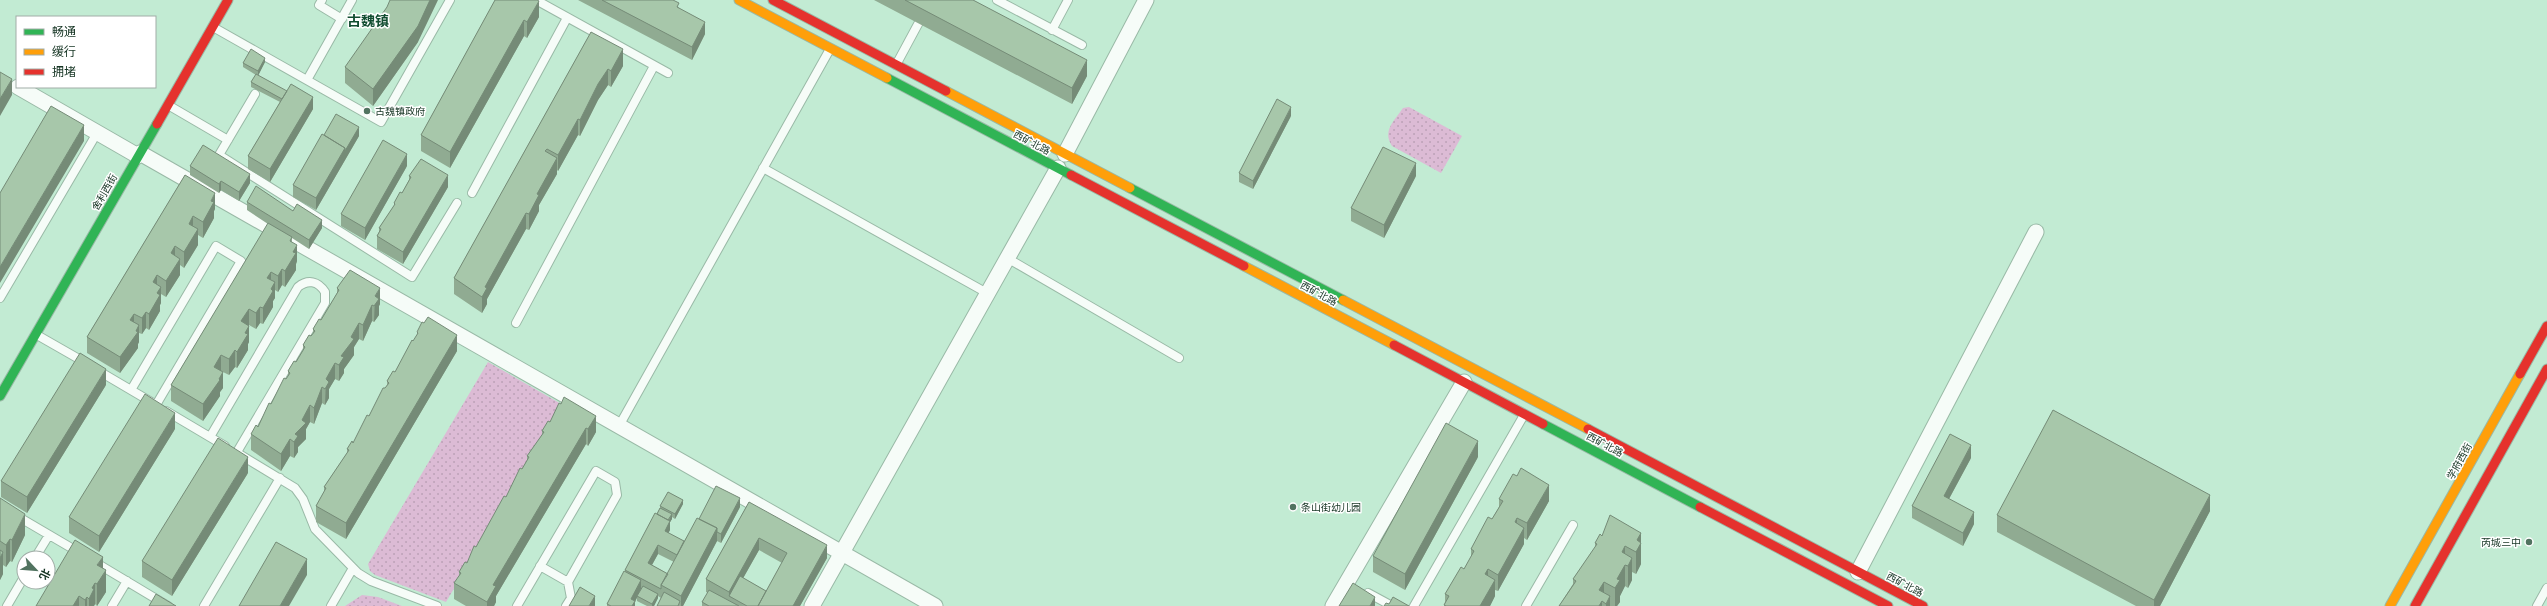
<svg xmlns="http://www.w3.org/2000/svg" width="2547" height="606" font-family="'Golos Text','Noto Sans SC',sans-serif">
  <defs>
    <pattern id="grass-dots" width="8" height="8" patternUnits="userSpaceOnUse"><rect width="8" height="8" fill="#dcbbd5"/><path d="M2 2h.1M6 6h.1" fill="none" stroke="#bca1b7" stroke-width="1.8" stroke-linecap="round"/></pattern>
  </defs>
  <rect width="100%" height="100%" fill="#c2ebd3"/>
  <!-- grass -->
  <path fill="url(#grass-dots)" d="M1409,107L1462,136L1441,173L1392,146C1382,131 1394,121 1403,108Z
    M488,362L563,405L446,602L375,575L370,571L368,564Z
    M362,595L378,597L402,606H345Z"/>
  <g fill="none" stroke-linecap="round" stroke-linejoin="round">
    <!-- lane casing -->
    <g stroke="#99b9a6" stroke-width="10">
      <path id="lane" d="M322,0L319,5L342,19
        M536,0L668,73
        M997,0L1082,45
        M213,27L381,122L450,0
        M1052,30L1068,0
        M896,65L931,0
        M307,80L352,0
        M255,94L219,155L412,277L457,203
        M168,105L228,140
        M763,168L987,293
        M472,193L567,18
        M1007,258L1179,358
        M0,298L97,133
        M516,323L654,66
        M37,335L86,363
        M97,370L153,403
        M131,390L216,246L241,261L156,405
        M166,411L225,446
        M619,426L830,49
        M210,437L298,287C308,279 318,281 325,292V303L237,452
        M239,454L295,488L303,499L315,529L358,573L371,581L437,606
        M0,506L80,553
        M35,558L49,535
        M93,561L168,606
        M540,566L568,582
        M1368,593L1392,606
        M7,606L24,577
        M112,606L127,581
        M204,606L280,478
        M331,606L353,568
        M517,606L596,471L615,482L617,495L568,582L571,598L566,606
        M1414,606L1524,415
        M1526,606L1573,525
        M2537,606L2547,588"/>
    </g>
    <!-- street casing -->
    <g stroke="#99b9a6" stroke-width="17">
      <path id="street" d="M18,87L138,156
        M140,153L935,606
        M1065,154L1146,0
        M1858,572L2036,232
        M812,606L1058,168
        M1333,606L1464,382"/>
    </g>
    <!-- fast casing -->
    <g stroke="#99b9a6" stroke-width="11">
      <path id="fast" d="M887,78L1071,175
        M1130,188L1343,300
        M0,396L157,124
        M1543,424L1700,507"/>
    </g>
    <!-- slow casing -->
    <g stroke="#99b9a6" stroke-width="11">
      <path id="slow" d="M739,0L887,78
        M946,91L1130,188
        M1244,266L1394,345
        M1343,300L1588,429
        M2390,606L2520,374"/>
    </g>
    <!-- jam casing -->
    <g stroke="#99b9a6" stroke-width="11">
      <path id="jam" d="M773,0L946,91
        M157,124L228,0
        M1071,175L1244,266
        M1394,345L1543,424
        M2520,374L2547,326
        M1588,429L1923,606
        M1700,507L1888,606
        M2415,606L2547,369"/>
    </g>
    <!-- lane -->
    <use href="#lane" stroke="#f6fcf8" stroke-width="8"/>
    <!-- street -->
    <use href="#street" stroke="#f6fcf8" stroke-width="15"/>
    <!-- fast -->
    <use href="#fast" stroke="#30b455" stroke-width="9"/>
    <!-- slow -->
    <use href="#slow" stroke="#ff9f0a" stroke-width="9"/>
    <!-- jam -->
    <use href="#jam" stroke="#e5322d" stroke-width="9"/>
  </g>
  <!-- wall -->
  <path fill="#90ab92" fill-rule="evenodd" d="M495,0L539,17L527,38L524,36L450,168L421,151V135Z
    M578,0H673L679,8L705,34L692,60Z
    M874,0H973L1087,76L1072,104Z
    M591,32L623,66L611,87L608,85L598,100L580,136L578,135L558,171L557,170V174L539,205V211L529,230L526,229L487,299V304L482,313L454,294V278Z
    M418,42L373,106L345,83V67Z
    M265,62L258,75L313,109L270,182L248,169V156L280,102L251,87V82L256,75L243,67V63Z
    M1291,116L1253,189L1239,182V173Z
    M324,135L359,136L316,210L293,197V185Z
    M190,166L250,183L239,201L221,190L219,193L190,175Z
    M407,166L365,240L341,226V214Z
    M185,175L215,209L214,211V218L203,238L198,235V245L184,268L180,265V275L166,297L161,294V303L160,305V311L149,330L146,328L142,334L139,333V342L138,344V348L120,373L87,353V337Z
    M409,176L448,187L403,264L377,249V236L379,232V228L394,206V203L402,193L409,180Z
    M1416,176L1384,238L1351,221V208Z
    M247,202L293,211L322,228L309,249L292,238V242L297,261L296,264V270L285,287L282,285L278,292L275,290V298L273,301V307L263,324L260,323L256,329L249,325V342L248,344V350L237,368L235,367L229,375L221,371L223,388L220,392V396L203,421L171,401V385L268,224L247,210Z
    M337,288L380,304L379,306V315L374,322L372,321L363,341L359,339L354,347V355L344,369V373L339,381L335,379L329,389V398L325,405L322,403L314,424L310,422L306,429V439L298,447V452L294,458L290,456L281,471L251,450V434L258,427L288,376V371L296,362L303,350V345L313,334V329L321,320L337,293Z
    M417,332L457,351L346,539L316,522V506L324,492V487L347,453V449L353,443L387,385V381L395,372L417,336Z
    M106,385L27,513L1,497V481Z
    M559,403L596,432L588,446L586,444L496,596V602L494,606H466L454,599V583L459,576V572L467,563L506,497L527,460V456L542,435V431L550,422Z
    M175,429L99,552L69,533V517Z
    M1478,457L1405,590L1373,572V556Z
    M1971,458L1949,499L1974,524L1963,546L1912,518V506Z
    M248,473L172,596L142,577V561Z
    M0,498L25,535L12,562L10,561L6,567L3,565V574L0,580Z
    M1499,499L1549,501L1527,540L1524,538V544L1498,591L1495,590V596L1490,606H1444L1445,602V594L1464,569L1471,558V549L1492,519L1499,507Z
    M749,502L827,558L800,606H702V602L708,593L706,592V579ZM759,550L782,563L766,591L743,578Z
    M683,504L675,519L672,517V519L670,522V530L668,533L684,541L699,519L740,507L721,543L717,541L683,606H657L661,598L658,596V598L654,606H647L637,601V597L635,602V606H607V604L625,571V570L660,508V506ZM658,554L674,562L668,574L652,565Z
    M2210,511L2160,606H2136L1997,532V515Z
    M1641,533V564L1636,574L1632,572V580L1628,588L1625,586L1620,596V602L1617,606H1559L1573,584V579L1595,548V543L1602,536Z
    M103,568L106,592L97,606L95,604L94,606H36Z"/>
  <!-- shaded-wall -->
  <path fill="#758b77" d="M430,0H438L418,42L373,106V89Z
    M539,1V17L527,38V22Z
    M524,20V36L450,168V152Z
    M705,22V34L692,60V47Z
    M623,49V66L611,87V71Z
    M265,58V62L258,76V71Z
    M1087,60V76L1072,104V88Z
    M608,69V85L598,100L580,136V120L598,84Z
    M12,79V95L0,116V99Z
    M313,97V109L270,182V169Z
    M1291,107V116L1253,189V181Z
    M578,119V135L558,171V155Z
    M84,125V141L0,283V267Z
    M359,127V136L316,210V198L345,148Z
    M407,154V166L365,240V228Z
    M557,158V174L539,205V211L529,230V214L537,194Z
    M1416,163V176L1384,238V225Z
    M250,174V183L239,201V192Z
    M448,175V187L403,264V252Z
    M221,181V190L219,193V184Z
    M215,193V209L214,211V218L203,238V222L211,201Z
    M526,213V229L487,299V304L482,313V297L485,287Z
    M193,216V232L189,224Z
    M322,220V228L309,249V240Z
    M198,229V245L184,268V252Z
    M297,245V261L296,264V270L285,287V271L293,252Z
    M175,246V262L171,253Z
    M180,259V275L166,297V281Z
    M282,269V285L278,292V276Z
    M271,272V288L267,278Z
    M157,275V291L153,282Z
    M275,282V298L273,301V307L263,324V308L271,289Z
    M161,287V303L160,305V311L149,330V314L157,293Z
    M380,288V304L379,306V315L374,322L375,296Z
    M372,305V321L363,341V325Z
    M260,307V323L256,329V313Z
    M249,309V325L241,337V321Z
    M146,312V328L142,334V318Z
    M134,314V330L130,320Z
    M359,323V339L354,347V355L344,369V373L339,381V365L341,356Z
    M139,325V342L138,344V348L120,373V357Z
    M249,326V342L248,344V350L237,368V352L245,333Z
    M457,335V351L346,539V523Z
    M235,350V367L229,375V359Z
    M221,355V371L214,367Z
    M335,363V379L329,389V398L325,405L326,379Z
    M106,369V385L27,513V497Z
    M223,372V388L220,392V396L203,421V404Z
    M322,387V403L314,424V408Z
    M310,405V422L306,429V439L298,447V452L294,458V442L295,434L302,420Z
    M175,413V429L99,552V536Z
    M596,416V432L588,446V429Z
    M586,428V444L496,596V602L494,606H487V602L493,585Z
    M290,439V456L281,471V454Z
    M1478,441V457L1405,590V574Z
    M1971,445V458L1944,508V496Z
    M248,457V473L172,596V580Z
    M1549,485V501L1527,540V523Z
    M2210,495V511L2160,606H2154V600Z
    M740,498V507L721,543V534Z
    M683,500V504L675,519V514Z
    M1974,512V524L1963,546V533Z
    M25,514V535L12,562V540Z
    M672,514V519L670,522V530L665,540V531L667,524Z
    M1517,518V534L1515,522Z
    M717,528V541L683,606H681V596Z
    M1524,528V544L1498,591V575Z
    M1641,533V564L1636,574V552L1637,540Z
    M759,538V550L732,598L729,596V592Z
    M10,539V561L6,567V545Z
    M658,545V554L648,572V563Z
    M827,545V558L800,606H793Z
    M1625,546V586L1620,596V602L1617,606H1615V588L1622,552Z
    M3,552V574L0,580V558Z
    M103,557V575L106,570V592L97,606V565Z
    M1632,558V580L1628,588V566Z
    M307,559V575L289,606H280Z
    M1488,569V586L1485,574Z
    M641,580V589L635,602V606H631V599Z
    M1495,580V596L1490,606H1480Z
    M1604,582V603L1602,601V606H1599V590Z
    M95,583V604L94,606H89V599L92,588Z
    M658,594V598L654,606H652V604Z
    M79,596V606H73Z
    M595,596V606H589Z
    M1610,596V606H1606V604Z
    M87,597V606H85V600Z
    M1375,597V606H1370Z"/>
  <!-- building -->
  <path fill="#a7c7aa" stroke="#758b77" d="M390,0H430L418,26L373,89L345,67L387,7Z
    M495,0H537L539,1L527,22L524,20L450,152L421,135Z
    M602,0H673L679,3L677,7L705,22L692,47Z
    M905,0H973L1087,60L1072,88Z
    M591,32L623,49L611,71L608,69L598,84L580,120L578,119L558,155L547,149L545,151L557,158L537,194L539,195L529,214L526,213L485,287L487,288L482,297L454,278Z
    M251,49L265,58L258,71L243,63Z
    M0,72L12,79L0,99Z
    M256,74L287,91L282,99L251,82Z
    M291,84L313,97L270,169L248,156Z
    M1277,99L1291,107L1253,181L1239,173Z
    M51,106L84,125L0,267V193Z
    M336,114L359,127L345,151V148L324,135Z
    M322,134L345,148L316,198L293,185Z
    M383,140L407,154L365,228L341,214Z
    M203,145L250,174L239,192L221,181L219,184L190,166Z
    M1383,147L1416,163L1384,225L1351,208Z
    M421,159L448,175L403,252L377,236L381,229L379,228L395,204L394,203L400,192L402,193L411,177L409,176Z
    M185,175L215,193L211,201L214,202L203,222L193,216L189,224L198,229L184,252L175,246L171,253L180,259L166,281L157,275L153,282L161,287L157,293L160,295L149,314L146,312L142,318L134,314L130,320L139,325L136,331L138,332L120,357L87,337Z
    M256,186L293,211L297,204L322,220L309,240L247,202Z
    M268,223L292,237L290,241L297,245L293,252L296,253L285,271L282,269L278,276L271,272L267,278L275,282L271,289L273,291L263,308L260,307L256,313L249,309L241,321L249,326L245,333L248,334L237,352L235,350L229,359L221,355L214,367L223,372L219,379L220,380L203,404L171,385Z
    M350,270L380,288L375,296L379,299L374,306L372,305L363,325L359,323L351,337L354,339L341,356L344,357L339,365L335,363L326,379L329,382L325,389L322,387L314,408L310,405L302,420L306,423L295,434L298,436L294,442L290,439L281,454L251,434L256,425L258,427L269,403L271,404L284,378L286,379L290,373L288,371L294,361L296,362L305,347L303,345L309,335L311,336L315,331L313,329L319,319L321,320L339,290L337,288Z
    M428,317L457,335L346,523L316,506L326,488L324,487L349,450L347,449L352,441L353,443L367,415L369,416L383,388H385L389,383L387,381L393,371L395,372L412,340L413,341L418,333L417,332L422,322L424,323Z
    M80,353L106,369L27,497L1,481Z
    M145,394L175,413L99,536L69,517Z
    M564,397L596,416L588,429L586,428L493,585L496,586L487,602L454,583L461,573L459,572L465,562L467,563L474,546L476,547L504,496L506,497L520,468L522,469L529,457L527,456L544,432L542,431L548,421L550,422L559,403L561,404Z
    M2053,410L2210,495L2154,600L1997,515Z
    M1446,423L1478,441L1405,574L1373,556Z
    M1950,434L1971,445L1944,496L1974,512L1963,533L1912,506Z
    M218,438L248,457L172,580L142,561Z
    M1521,468L1549,485L1527,523L1517,518L1515,522L1524,528L1498,575L1488,569L1485,574L1495,580L1480,606H1446L1444,605L1449,596L1445,594L1461,567L1464,569L1474,551L1471,549L1488,517L1492,519L1503,501L1499,499L1513,474L1517,476Z
    M716,486L740,498L721,534L717,532V528L699,519Z
    M668,492L683,500L675,514L660,506Z
    M0,498L25,514L12,540L10,539L6,545L0,541Z
    M749,502L827,545L793,606H758L787,553L759,538L729,592L706,579Z
    M660,508L672,514L668,520L657,514Z
    M655,513L670,521L665,531L684,541L677,555L658,545L648,563L668,574L661,585V589L625,570Z
    M1610,515L1641,533L1637,540L1641,543L1636,552L1625,546L1622,552L1632,558L1628,566L1625,565L1617,579L1620,580L1615,588L1604,582L1599,590L1610,596L1606,604L1602,601L1599,606H1559L1576,581L1573,579L1597,544L1595,543L1600,534L1602,536Z
    M697,518L717,528L681,596L661,585Z
    M75,540L103,557L97,565L106,570L97,584L95,583L92,588L94,589L89,599L87,597L85,600L79,596L73,606H36Z
    M276,542L307,559L280,606H239Z
    M0,550L3,552L0,558Z
    M624,571L641,580L631,599L635,601L632,606H611L607,604Z
    M740,576L766,591L758,606H747L729,596Z
    M1353,583L1375,597L1370,606H1339Z
    M643,586L658,594L652,604L637,596Z
    M580,587L595,596L589,606H569Z
    M709,590L739,606H709L702,602Z
    M664,592L680,601L678,606H657Z
    M156,594L176,606H149Z
    M1393,597L1409,606H1384L1386,603L1389,604Z"/>
  <!-- markers -->
  <g fill="#517360" stroke="#fff" stroke-width="1.5">
    <circle cx="367" cy="111" r="4"/>
    <circle cx="1293" cy="507" r="4"/>
    <circle cx="2529" cy="542" r="4"/>
  </g>
  <g text-anchor="middle" stroke-width="3" stroke-linejoin="round" paint-order="stroke">
    <!-- poi labels -->
    <g font-size="10" fill="#143322" stroke="#fff" text-anchor="start">
      <text x="375" y="115">古魏镇政府</text>
      <text x="1301" y="511">条山街幼儿园</text>
      <text x="2521" y="546" text-anchor="end">芮城三中</text>
    </g>
    <!-- street labels -->
    <g font-size="10" fill="#143322" stroke="#fff">
      <text transform="translate(1032 142) rotate(28)" y="4">西矿北路</text>
      <text transform="translate(104 192) rotate(-60)" y="4">舍利西街</text>
      <text transform="translate(1319 293) rotate(28)" y="4">西矿北路</text>
      <text transform="translate(1605 444) rotate(28)" y="4">西矿北路</text>
      <text transform="translate(2459 461) rotate(-61)" y="4">学府西街</text>
      <text transform="translate(1905 584) rotate(28)" y="4">西矿北路</text>
    </g>
    <!-- district labels -->
    <g font-size="14" font-weight="bold" fill="#124d31" stroke="#fff">
      <text x="368" y="26">古魏镇</text>
    </g>
  </g>
  <!-- legend -->
  <rect x="16" y="16" width="140" height="72" fill="#ffffff" stroke="#a1ada7"/>
  <rect x="24" y="29" width="20" height="6" fill="#30b455" stroke="#a1ada7"/>
  <text x="52" y="36" font-size="12" fill="#143322">畅通</text>
  <rect x="24" y="49" width="20" height="6" fill="#ff9f0a" stroke="#a1ada7"/>
  <text x="52" y="56" font-size="12" fill="#143322">缓行</text>
  <rect x="24" y="69" width="20" height="6" fill="#e5322d" stroke="#a1ada7"/>
  <text x="52" y="76" font-size="12" fill="#143322">拥堵</text>
  <!-- north arrow -->
  <g transform="translate(36 570) rotate(116)"><circle r="19" fill="#ffffff" stroke="#a1ada7"/>
  <path d="M0-3L7 15L0 10L-7 15Z" fill="#517360"/>
  <text y="-6" font-size="11" font-weight="bold" text-anchor="middle" fill="#143322">北</text>
  </g>
</svg>
